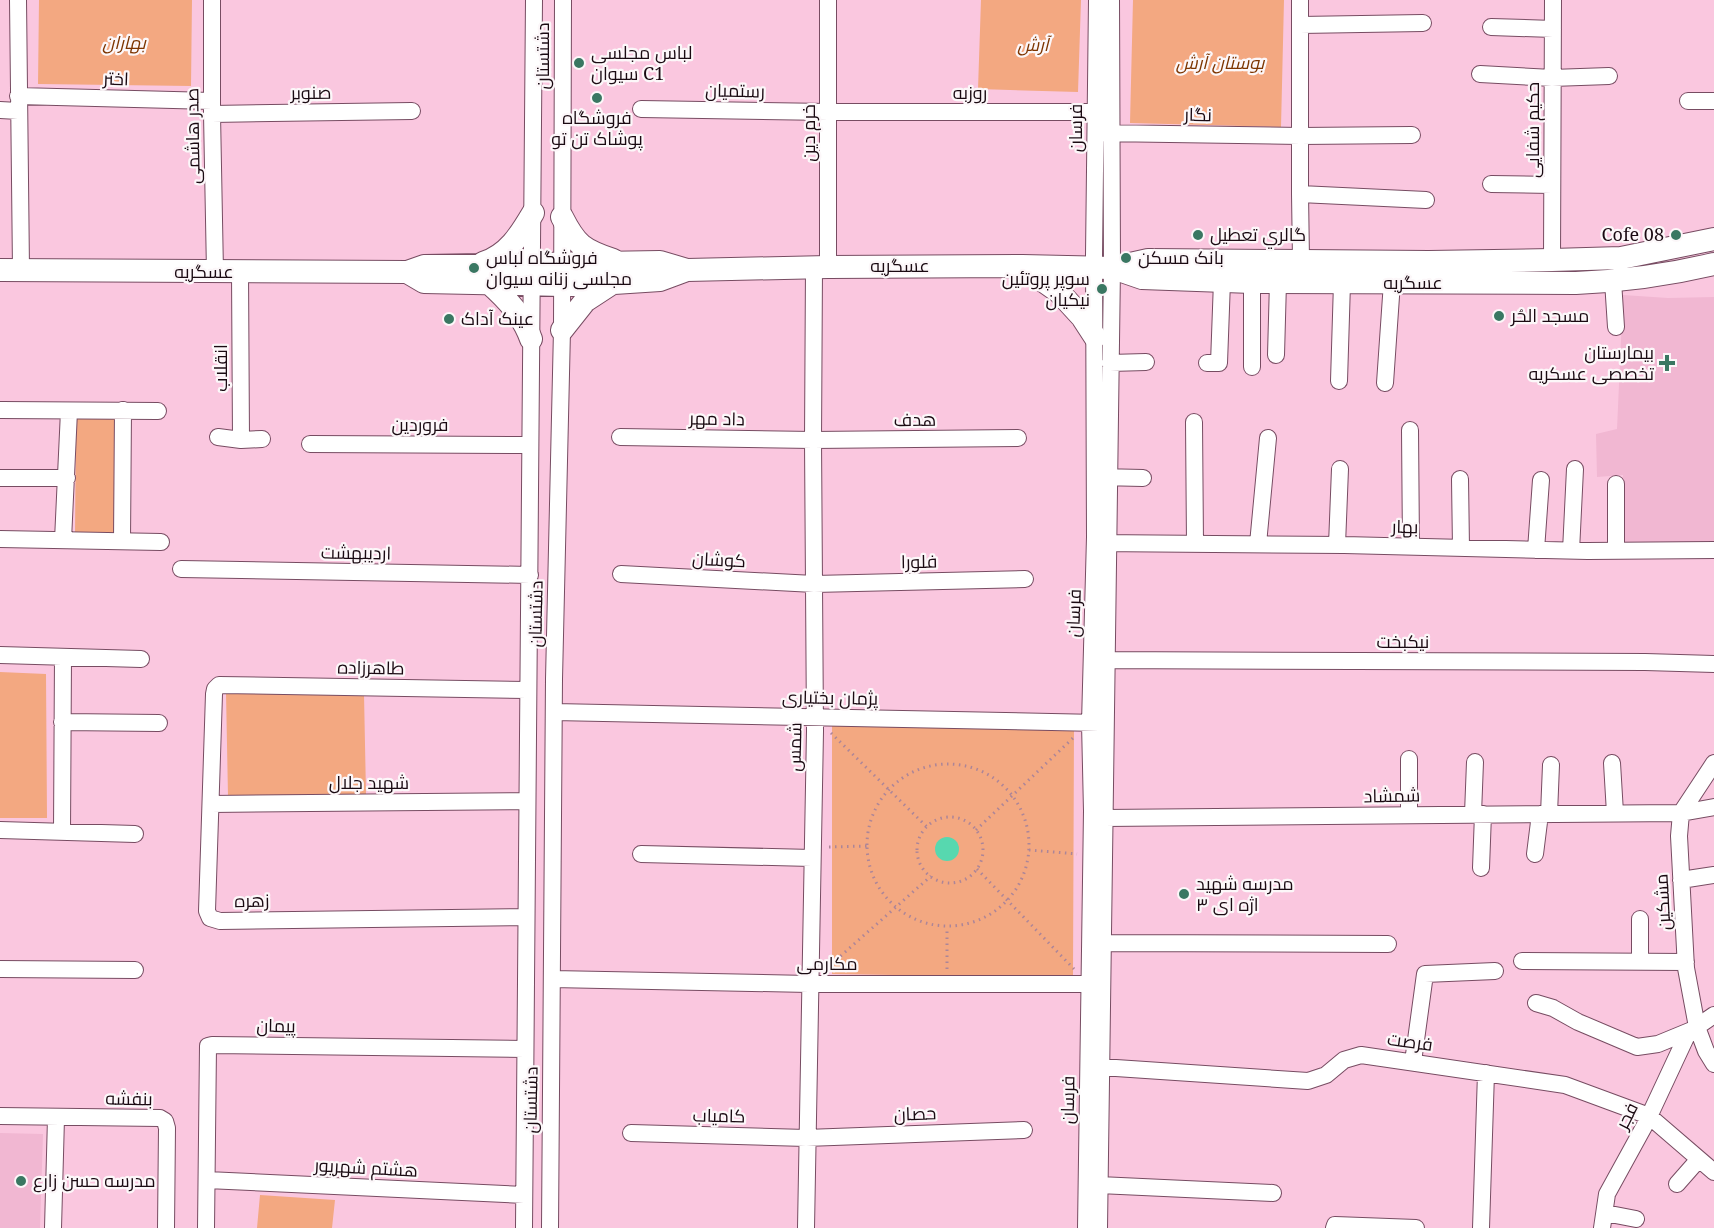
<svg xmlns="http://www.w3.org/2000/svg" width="1714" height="1228" font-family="'Noto Serif',Cairo,serif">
  <rect width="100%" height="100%" fill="#fac7df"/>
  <!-- built -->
  <path fill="#f1b7d2" d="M1623,295L1668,298L1714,297V542H1623V475L1597,477L1596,434L1617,429Z
    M0,1133L43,1134L40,1228H0Z"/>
  <!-- green -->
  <path fill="#f3a881" d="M39,0H192L191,86L38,84Z
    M981,0H1081L1078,92L978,89Z
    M1133,0H1284L1281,127L1130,123Z
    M118,418L116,538L75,535L76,419Z
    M0,672L46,674L47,818H0Z
    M226,693L364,694L366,794L228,796Z
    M832,723L1074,728L1073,978L832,974Z
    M260,1195L335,1200L332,1228H257Z"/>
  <!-- water -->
  <path fill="#57d8af" d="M935 849a12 12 0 1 1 24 0a12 12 0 1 1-24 0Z"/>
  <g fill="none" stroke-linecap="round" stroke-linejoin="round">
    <!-- minor casing -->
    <g stroke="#774c62" stroke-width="18">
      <path id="minor" d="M18,0L21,270
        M212,0V114L215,272
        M1300,0V194L1301,260
        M1300,25L1423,23
        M1491,27L1553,29
        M1480,74L1552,78L1609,76
        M18,96L212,101
        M1688,101H1714
        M641,109L828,112H1105
        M0,110L18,111
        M212,114L412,111
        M1102,133L1300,136L1412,135
        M1491,184L1552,185
        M1300,194L1426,200
        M1552,260L1553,0
        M828,267V0
        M1613,281L1616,327
        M1276,355L1278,282
        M1110,363L1146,362
        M1207,363H1219L1222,281
        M1252,367V282
        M1339,381L1342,283
        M1385,383L1392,282
        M1,410L158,411
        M1194,422L1195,544
        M1410,430L1411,547
        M218,437L241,440L240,272
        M620,437L813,440L1018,438
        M241,440L262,439
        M310,444L530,445
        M1099,477L1143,478
        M0,478H67
        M1460,479L1461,548
        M0,539L161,542
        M63,540L69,411
        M122,541L123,410
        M1097,543L1344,545L1588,551L1714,550
        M1258,544L1268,438
        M1337,545L1340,469
        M1536,550L1541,480
        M1571,551L1575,469
        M1616,551V484
        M181,569L530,575
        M621,574L814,584L1025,579
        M0,655L141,659
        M1096,660L1645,662L1714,664
        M554,712L1099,723
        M62,722L159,723
        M1612,763L1615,813
        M1714,763L1681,813L1679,836L1686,968L1697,1027L1706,1051L1714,1064
        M211,804L527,801
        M1473,814L1475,762
        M1549,814L1551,765
        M1409,815V759
        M1104,818L1681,813L1714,807
        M0,830L135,834
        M62,832L63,657
        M641,854L812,858
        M1535,854L1540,814
        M1481,868L1483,814
        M1681,880L1714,875
        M526,917L220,921L210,918L207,911L214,694L215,689L219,685L527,690
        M1640,919V962
        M1102,943L1388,944
        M1522,961L1686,962
        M0,969L135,970
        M552,979L809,984H1100
        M1536,1003L1553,1008L1578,1022L1637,1047L1658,1044L1692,1030
        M1413,1062L1425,974L1495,971
        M1101,1067L1308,1081L1326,1075L1344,1060L1361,1055L1565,1085L1649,1116L1714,1172
        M0,1116L160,1118L165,1121L167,1128L166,1228
        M631,1133L806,1138L1024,1130
        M207,1180L524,1195
        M1677,1184L1699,1159
        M1099,1185L1273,1193
        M1605,1213L1636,1219
        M53,1228L56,1118
        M206,1228L208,1046L212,1045L524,1049
        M524,1228L534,0
        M550,1228L554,679L562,330L563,0
        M806,1228L815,731L813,440L814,267
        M1086,1228L1092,811L1090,723L1095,537L1094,255L1097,0
        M1099,1228L1112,268L1111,0
        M1334,1228L1335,1225L1416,1228
        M1481,1228L1486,1073
        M1602,1228L1607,1194L1646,1123L1688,1033L1714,1015"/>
    </g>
    <!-- major casing -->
    <g stroke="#774c62" stroke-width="24">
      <path id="major" d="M562,217C576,245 583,250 613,260
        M483,263C508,255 520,235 533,213
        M1022,266L1059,292L1082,317L1095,337
        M1113,268L1142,278L1252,282L1576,283C1623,281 1668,275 1714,264
        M0,270L407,272L424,266L660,262L687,270L828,267L1022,266L1112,268L1148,260L1429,262L1552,260L1621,258L1714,239
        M407,272L424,282L562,285L614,283L660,280L687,270
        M489,283C507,299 523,316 531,339
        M562,330L585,301L611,284"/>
    </g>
    <!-- path -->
    <path stroke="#ac8598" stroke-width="3" stroke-dasharray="1.5 4.5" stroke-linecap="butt" d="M831,733L927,827
      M867 845a81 81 0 1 1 162 0a81 81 0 1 1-162 0Z
      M917 850a33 33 0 1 1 66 0a33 33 0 1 1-66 0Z
      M976,830L1073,738
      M829,847L867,846
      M1029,850L1077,854
      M977,869L1074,969
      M827,968L931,876
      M947,969V929"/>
    <!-- minor -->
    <use href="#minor" stroke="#fff" stroke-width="16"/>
    <!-- major -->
    <use href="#major" stroke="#fff" stroke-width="22"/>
  </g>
  <!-- markers -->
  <g fill="#3a7762" stroke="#fcf7f9" stroke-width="2">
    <circle cx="579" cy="63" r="6"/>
    <circle cx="597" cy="98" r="6"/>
    <circle cx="1198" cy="235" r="6"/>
    <circle cx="1676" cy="235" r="6"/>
    <circle cx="1126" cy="258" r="6"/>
    <circle cx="474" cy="268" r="6"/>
    <circle cx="1102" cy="289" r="6"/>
    <circle cx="1499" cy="316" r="6"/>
    <circle cx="449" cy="319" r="6"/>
    <path d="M1664 354h6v6h6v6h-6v6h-6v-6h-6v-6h6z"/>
    <circle cx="1184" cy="894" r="6"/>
    <circle cx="21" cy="1181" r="6"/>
  </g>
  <g text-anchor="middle" stroke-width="4.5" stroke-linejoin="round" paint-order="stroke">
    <!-- park labels -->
    <g font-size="18" font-style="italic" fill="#7d3500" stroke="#fcf7f9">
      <text x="124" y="49">بهاران</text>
      <text x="1033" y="51">آرش</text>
      <text x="1220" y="69">بوستان آرش</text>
    </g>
    <!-- poi labels -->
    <g font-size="18" fill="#1a0a12" stroke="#fcf7f9" text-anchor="start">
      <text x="591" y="59">لباس مجلسی<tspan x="591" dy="21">سیوان C1</tspan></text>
      <text x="597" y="124" text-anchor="middle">فروشگاه<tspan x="597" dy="21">پوشاک تن تو</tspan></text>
      <text x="1210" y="241">گالري تعطيل</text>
      <text x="1664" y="241" text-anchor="end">Cofe 08</text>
      <text x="486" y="264">فروشگاه لباس<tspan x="486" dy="21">مجلسی زنانه سیوان</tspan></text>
      <text x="1138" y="264">بانک مسکن</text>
      <text x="1090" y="285" text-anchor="end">سوپر پروتئین<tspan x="1090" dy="21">نیکیان</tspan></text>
      <text x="1511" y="322">مسجد الحُر</text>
      <text x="461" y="325">عینک آداک</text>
      <text x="1654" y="359" text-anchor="end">بیمارستان<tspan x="1654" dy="21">تخصصی عسکریه</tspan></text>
      <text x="1196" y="890">مدرسه شهید<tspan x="1196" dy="21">اژه ای ۳</tspan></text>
      <text x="33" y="1187">مدرسه حسن زارع</text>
    </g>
    <!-- street labels -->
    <g font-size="18" fill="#1a0a12" stroke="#fcf7f9">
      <text transform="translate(543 56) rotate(-90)" y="6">دشتستان</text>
      <text transform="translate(116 79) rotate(2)" y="6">اختر</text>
      <text transform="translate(735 91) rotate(1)" y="6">رستمیان</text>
      <text transform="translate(311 93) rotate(-1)" y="6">صنوبر</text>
      <text x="970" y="99">روزبه</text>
      <text transform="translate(1198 115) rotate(1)" y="6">نگار</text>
      <text transform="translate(1076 128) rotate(-90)" y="6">فرسان</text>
      <text transform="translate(1533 130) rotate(-90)" y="6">حکیم شفایی</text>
      <text transform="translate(809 133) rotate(-90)" y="6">خرم دین</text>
      <text transform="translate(193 136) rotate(-91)" y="6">صدر هاشمی</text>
      <text x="900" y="272">عسگریه</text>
      <text x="204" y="278">عسگریه</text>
      <text x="1413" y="289">عسگریه</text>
      <text transform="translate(221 368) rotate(-90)" y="6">انقلاب</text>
      <text transform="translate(717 419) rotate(1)" y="6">داد مهر</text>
      <text transform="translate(915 420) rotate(-1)" y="6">هدف</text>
      <text x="420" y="431">فروردین</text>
      <text transform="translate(1405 527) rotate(1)" y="6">بهار</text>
      <text transform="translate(356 553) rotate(1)" y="6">اردیبهشت</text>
      <text transform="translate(719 560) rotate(3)" y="6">کوشان</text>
      <text transform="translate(919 562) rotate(-1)" y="6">فلورا</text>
      <text transform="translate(1074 613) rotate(-88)" y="6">فرسان</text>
      <text transform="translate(536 614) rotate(-89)" y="6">دشتستان</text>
      <text x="1403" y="648">نیکبخت</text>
      <text transform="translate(371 668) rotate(1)" y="6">طاهرزاده</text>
      <text transform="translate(830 698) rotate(1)" y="6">پژمان بختیاری</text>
      <text transform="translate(795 747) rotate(-89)" y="6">شمس</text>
      <text x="369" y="789">شهید جلال</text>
      <text transform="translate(1392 796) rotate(-1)" y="6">شمشاد</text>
      <text transform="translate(252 901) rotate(-1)" y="6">زهره</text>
      <text transform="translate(1663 902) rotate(-93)" y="6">مشکین</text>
      <text x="827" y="970">مکارمی</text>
      <text transform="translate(276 1026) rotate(1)" y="6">پیمان</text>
      <text transform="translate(1410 1042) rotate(8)" y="6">فرصت</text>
      <text transform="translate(129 1099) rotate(1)" y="6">بنفشه</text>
      <text transform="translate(531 1100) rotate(-89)" y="6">دشتستان</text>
      <text transform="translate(1068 1100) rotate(-89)" y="6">فرسان</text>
      <text transform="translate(915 1114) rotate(-2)" y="6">حصان</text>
      <text transform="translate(719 1116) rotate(1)" y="6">کامیاب</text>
      <text transform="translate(1627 1116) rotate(-63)" y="6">فجر</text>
      <text transform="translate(366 1168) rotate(3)" y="6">هشتم شهریور</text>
    </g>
  </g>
</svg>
